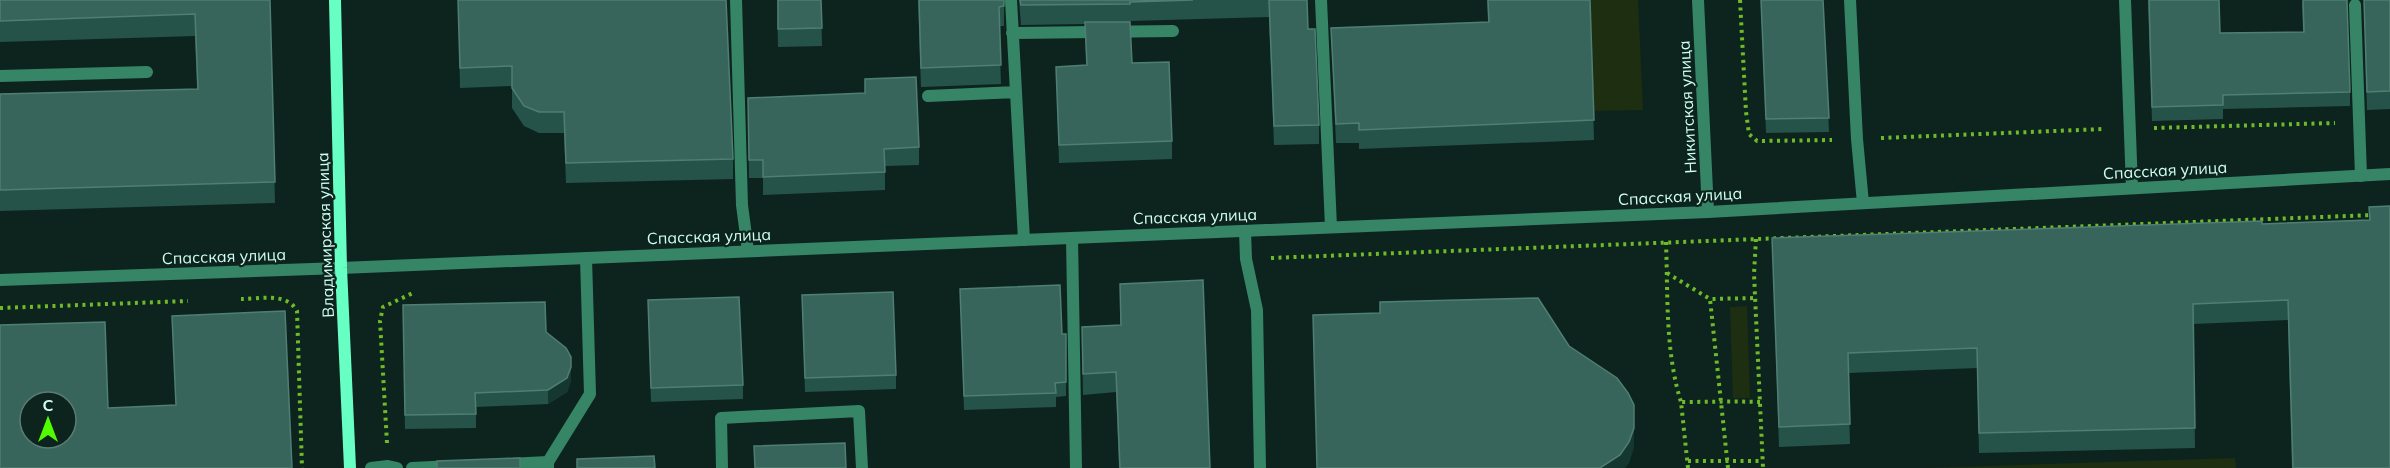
<svg xmlns="http://www.w3.org/2000/svg" width="2390" height="468" font-family="Mulish,sans-serif">
  <rect width="100%" height="100%" fill="#0d241e"/>
  <!-- green -->
  <path fill="#1e2e10" d="M1589,0H1638L1643,110L1593,111Z
    M1747,306L1750,398H1733L1730,307Z
    M2235,458L2236,468H1927Z"/>
  <g fill="none" stroke-linecap="round" stroke-linejoin="round">
    <!-- path -->
    <path stroke="#6fba29" stroke-width="4" stroke-dasharray="3 4.5" stroke-linecap="butt" d="M1740,0L1746,112L1749,134L1757,141L1832,140
      M2154,128L2335,123
      M1881,138L2104,129
      M1756,239L1754,274L1763,468
      M1666,242C1668,295 1665,351 1681,402
      M1271,258L2373,215
      M1667,273L1710,299
      M241,299C259,299 287,292 297,311L302,468
      M0,308L188,301
      M387,443L380,321L383,307L415,292
      M1688,461H1763
      M1688,468L1681,402C1708,402 1734,401 1760,402
      M1728,468L1710,299L1756,298"/>
    <!-- lane -->
    <path stroke="#368567" stroke-width="12" d="M736,0L742,205L748,251
      M1011,0L1024,240
      M1321,0L1331,227
      M1850,0L1857,139L1863,203
      M2125,0L2132,188
      M2355,5L2361,176
      M1012,33L1173,31
      M0,76L147,72
      M928,96L1016,92
      M1245,231L1246,259L1257,310L1260,468
      M1072,238L1076,468
      M548,462L590,394L586,258
      M506,464L548,462V468
      M371,468L388,466L397,468
      M412,468L453,466
      M722,468L721,418L859,411L862,468"/>
    <!-- street -->
    <path stroke="#368567" stroke-width="12" d="M1698,0L1708,212
      M0,280L341,268L1708,212L2390,174"/>
    <!-- secondary -->
    <path stroke="#67ffc3" stroke-width="12" d="M335,0L341,268L350,468"/>
  </g>
  <!-- wall -->
  <path fill="#255349" d="M0,0H270L275,203L0,211V94L197,89L195,36L0,42Z
    M458,0H726L733,159V179L566,183L564,133H539L524,126L512,108V86L460,88Z
    M777,0H821L822,46L778,47Z
    M918,0H1004V26H999L1001,84L921,87Z
    M1019,0H1307L1308,29L1319,125V144L1274,145L1269,17L1130,21L1132,63L1172,141V159L1059,163L1056,67L1086,65L1085,24L1021,25Z
    M1487,0H1590L1594,140L1359,149V143H1336L1331,28L1488,22Z
    M1761,0H1823L1829,132L1766,133Z
    M2148,0H2219L2220,33L2303,32L2302,0L2350,92V106L2223,109V119L2152,121Z
    M2364,0H2390V109L2367,110Z
    M865,79L919,147V165L885,166V190L763,195V178H749L748,98L865,93Z
    M2369,207L2390,468H2292L2288,320L2193,324L2195,448L1979,453L1977,368L1848,373L1850,444L1779,447L1772,238L2369,220Z
    M1120,284L1210,468H1119L1116,392L1083,395L1082,327L1120,325Z
    M960,289L1062,334H1066V396L1056,397V407L964,410Z
    M802,295L896,375V389L805,392Z
    M648,300L743,385V399L651,402Z
    M403,305L546,332L571,381L567,392L548,404L476,407V428L405,429Z"/>
  <!-- shaded-wall -->
  <path fill="#143830" d="M571,367V381L567,392L548,404V390Z
    M1634,428V448L1629,463L1625,468H1600Z"/>
  <!-- building -->
  <path fill="#37655b" stroke="#4f7e72" stroke-width="1.5" fill-rule="evenodd" d="M0,0H270L275,182L0,190V94L198,89L195,14L0,21Z
    M458,0H726L733,159L566,163L564,112H539L524,106L512,88V66L460,68Z
    M778,0H821L822,28L778,29Z
    M919,0H1004V6L999,7L1001,65L921,68Z
    M1020,0H1193L1130,2V4L1021,5Z
    M1269,0H1307L1308,29H1315L1319,125L1274,126Z
    M1488,0H1590L1594,120L1359,130V123L1336,124L1331,28L1489,22Z
    M1761,0H1823L1829,118L1766,119Z
    M2149,0H2219L2220,33L2304,32L2303,0H2347L2350,92L2223,95V105L2152,107Z
    M2364,0H2390V91L2367,92Z
    M1085,22H1130L1132,63L1169,62L1172,141L1059,145L1056,67L1087,65Z
    M916,77L919,147L884,149L885,172L763,177V160H749L748,98L865,93V79Z
    M2390,206V468H2293L2288,300L2193,304L2195,428L1979,433L1977,348L1848,353L1850,424L1779,427L1772,238L2262,221V224L2370,220L2369,207Z
    M1203,280L1210,468H1120L1116,372L1083,374L1082,327L1121,325L1120,284Z
    M1060,285L1062,334H1066V382L1055,383L1056,393L964,396L960,289Z
    M893,292L896,375L805,378L802,295Z
    M739,297L743,385L651,388L648,300Z
    M1538,298L1569,346L1617,378L1628,393L1634,405V428L1629,442L1620,455L1600,468H1317L1313,315L1380,313V302Z
    M545,302L546,332L566,348L571,357V367L567,378L548,390L475,393L476,414L405,415L403,305Z
    M285,311L292,468H0V325L105,322L108,408L176,405L172,316ZM30,402H66V438H30Z
    M845,443L846,468H755L754,446Z
    M654,456L655,468H577V459Z
    M520,458V468H437V461Z"/>
  <g text-anchor="middle" stroke-width="4.5" stroke-linejoin="round" paint-order="stroke">
    <!-- street labels -->
    <g font-size="16" fill="#d0fff1" stroke="#0d241e">
      <text transform="translate(1687 107) rotate(-93)" y="6">Никитская улица</text>
      <text transform="translate(2165 170) rotate(-3)" y="6">Спасская улица</text>
      <text transform="translate(1680 196) rotate(-3)" y="6">Спасская улица</text>
      <text transform="translate(1195 216) rotate(-2)" y="6">Спасская улица</text>
      <text transform="translate(325 235) rotate(-92)" y="6">Владимирская улица</text>
      <text transform="translate(709 236) rotate(-2)" y="6">Спасская улица</text>
      <text transform="translate(224 256) rotate(-2)" y="6">Спасская улица</text>
    </g>
  </g>
  <!-- north arrow -->
  <g transform="translate(48 420)"><circle r="28" fill="#0d241e" stroke="#5b7c72" stroke-width="1.5"/>
  <path d="M0-4.5L10 22L0 15L-10 22Z" fill="#51fb00"/>
  <text y="-9" font-size="16" font-weight="bold" text-anchor="middle" fill="#d0fff1">С</text>
  </g>
</svg>
